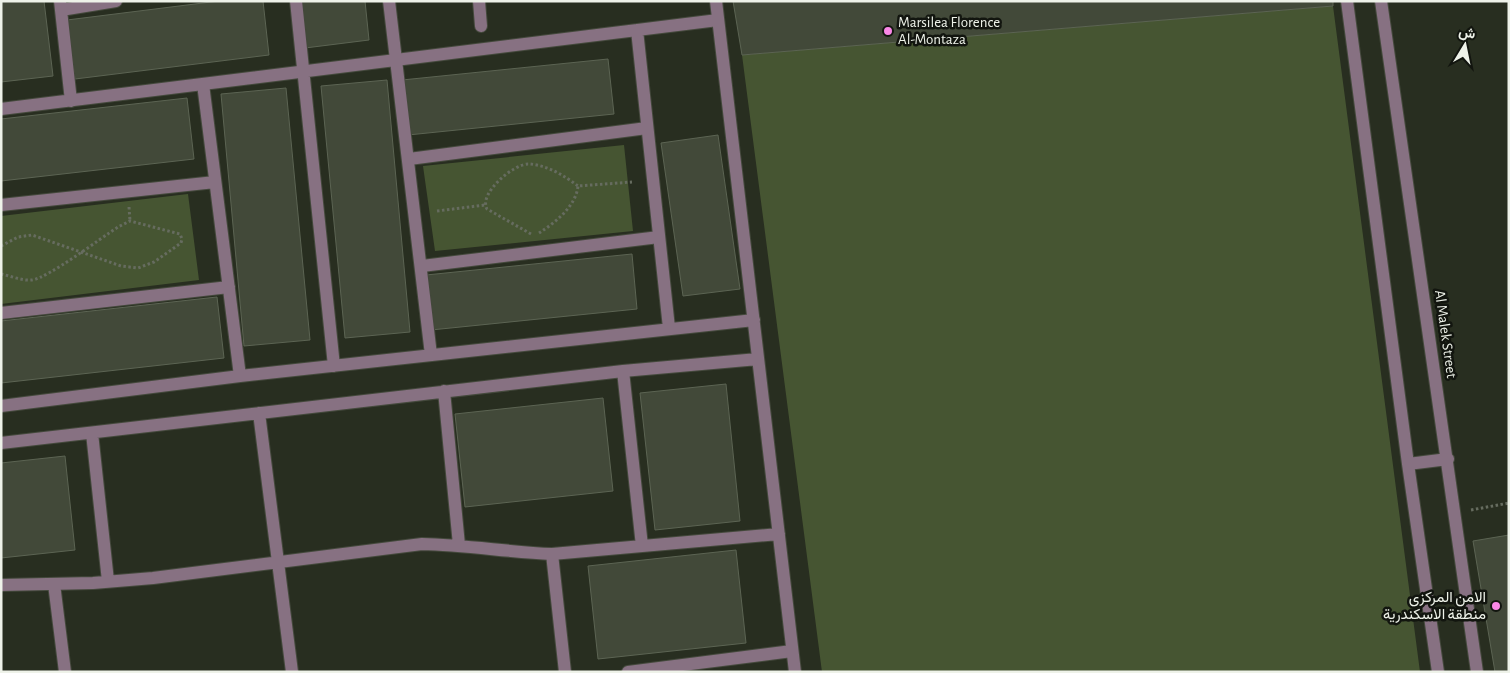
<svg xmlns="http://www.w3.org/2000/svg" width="1510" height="673" font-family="'Alegreya Sans',Vazirmatn,sans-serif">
  <rect width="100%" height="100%" fill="#282e20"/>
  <!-- green -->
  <path fill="#465532" d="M1333,6L1420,672H822L742,55Z
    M624,145L633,231L435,251L423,166Z
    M188,194L199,280L1,304V216Z"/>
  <!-- building -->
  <path fill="#424939" stroke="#5c6453" d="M1,1H44L53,76L1,82Z
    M219,1H263L269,55L75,79L67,20Z
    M299,1H365L369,40L305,48Z
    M733,1H1333V6L742,55Z
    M608,59L614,114L408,135L402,80Z
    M387,80L410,332L345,338L321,86Z
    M286,88L310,340L244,346L221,94Z
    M187,98L194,159L1,181V119Z
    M718,135L740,289L683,296L661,143Z
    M632,254L637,309L431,330L426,275Z
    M217,297L224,358L1,383V321Z
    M726,384L740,521L655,530L640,393Z
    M603,398L613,491L465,507L455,414Z
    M65,456L75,550L1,558V463Z
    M1509,535V672H1495L1473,541Z
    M736,550L746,643L598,659L588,566Z"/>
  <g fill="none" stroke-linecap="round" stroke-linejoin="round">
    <!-- minor casing -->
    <g stroke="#44493c" stroke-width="14">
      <path id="minor" d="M60,1L71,101
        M296,1L334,366
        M389,1L431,355
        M479,1L481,26
        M716,1L795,672
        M1347,1L1408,464L1438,672
        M1381,1L1477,672
        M61,10L116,1
        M637,30L669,328
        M203,84L240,376
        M1,109L718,20
        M409,159L647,128
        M1,205L215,182
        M422,266L659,237
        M1,313L229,287
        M623,371L642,546
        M444,391L459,545
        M1,406L240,376L754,320
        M259,413L292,672
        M92,433L108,581
        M1,443L623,371L758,359
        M1408,464L1448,459
        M552,554L565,672
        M54,584L65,672
        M1,585L93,583L153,578L422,544C466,545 508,552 552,554L779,534
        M628,672L792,651"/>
    </g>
    <!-- path -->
    <path stroke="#666c5f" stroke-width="3" stroke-dasharray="2.5 2.5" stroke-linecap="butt" d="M129,207L130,221
      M437,211L485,205
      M539,233C556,222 576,206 578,186L632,182
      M531,234L487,209C478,194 514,163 529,164C547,165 565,176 578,186
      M1,246L18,237L32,235L121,266L138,268L154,262L181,243L182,239L180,234L176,233L130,221L118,227C101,238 48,278 32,280C22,281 11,276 1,274
      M1471,510L1509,503"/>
    <!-- minor -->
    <use href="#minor" stroke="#877182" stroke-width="12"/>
  </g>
  <!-- markers -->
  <g fill="#fa87e7" stroke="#12150f" stroke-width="2">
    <circle cx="888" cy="31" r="5"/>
    <circle cx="1496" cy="606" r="5"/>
  </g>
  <g text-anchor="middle" stroke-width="5" stroke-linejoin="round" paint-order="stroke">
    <!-- poi labels -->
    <g font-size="15" fill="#eef2e9" stroke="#12150f" text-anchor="start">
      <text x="898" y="27">Marsilea Florence<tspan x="898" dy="17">Al-Montaza</tspan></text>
      <text x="1486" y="602" text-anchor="end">الامن المركزى<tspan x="1486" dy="17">منطقة الاسكندرية</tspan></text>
    </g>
    <!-- street labels -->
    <g font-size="15" fill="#eef2e9" stroke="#12150f">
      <text transform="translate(1446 334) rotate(82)" y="5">Al Malek Street</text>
    </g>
  </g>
  <!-- border -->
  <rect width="1510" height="673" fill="none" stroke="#eef2e9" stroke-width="5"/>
  <!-- north arrow -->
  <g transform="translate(1465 45) rotate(10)" stroke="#12150f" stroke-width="4" paint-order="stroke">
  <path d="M0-4L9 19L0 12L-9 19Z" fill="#eef2e9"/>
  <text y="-8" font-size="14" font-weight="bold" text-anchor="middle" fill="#eef2e9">ش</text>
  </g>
</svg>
